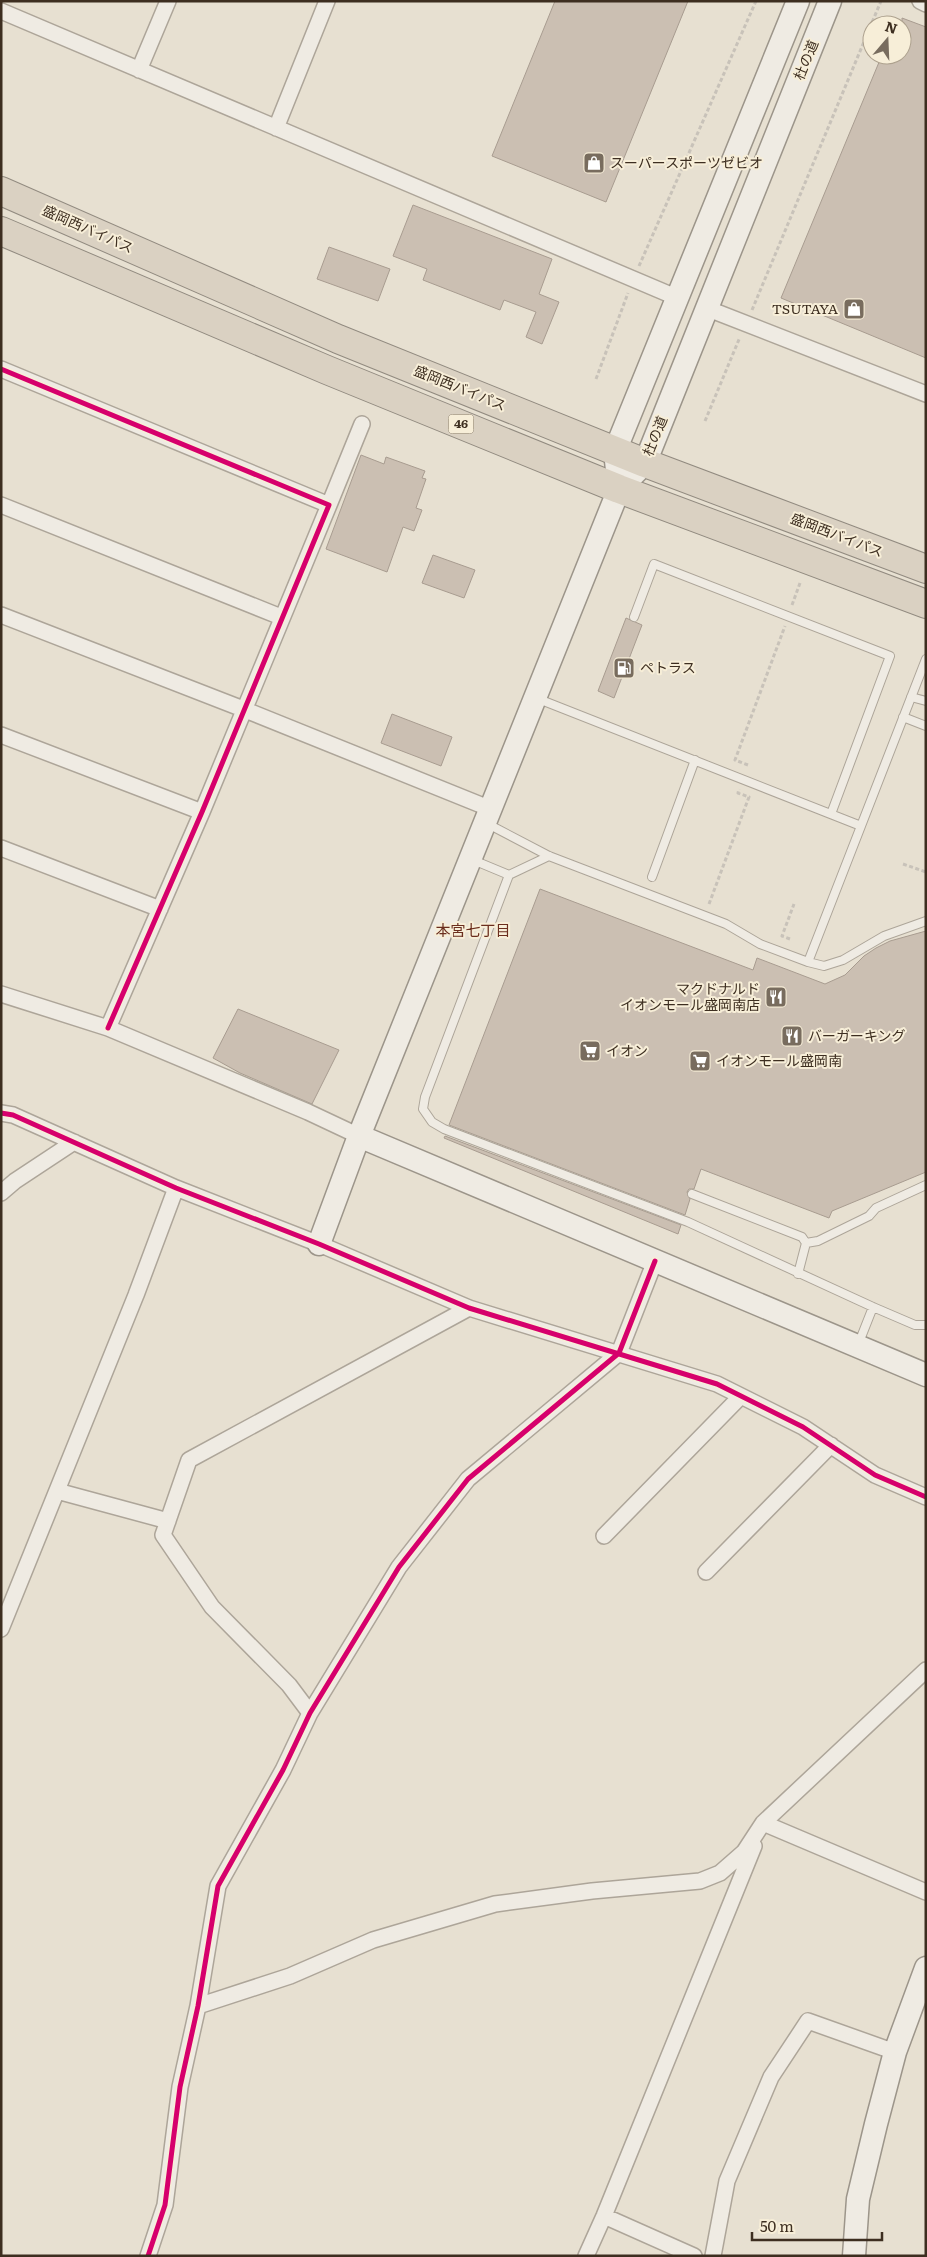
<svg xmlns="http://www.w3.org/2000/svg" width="927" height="2257" font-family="Literata,'Noto Sans JP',serif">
  <rect width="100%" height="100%" fill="#e7e0d1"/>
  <!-- building -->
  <path fill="#cbbfb2" stroke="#a89c90" d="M555,1H688L606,202L492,156Z
    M902,18L926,27V358L781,298L882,55H902Z
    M413,205L552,259L539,294L559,302L542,344L526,337L536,312L504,300L500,310L423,280L427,269L393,256Z
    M329,247L390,269L378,301L317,279Z
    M361,455L384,464L386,457L425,471L422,478L426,479L416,508L422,510L414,531L403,527L387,572L326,549Z
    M433,555L475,570L464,598L422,583Z
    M626,618L642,625L614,698L598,691Z
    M392,714L452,737L441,766L381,743Z
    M540,889L753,970L757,958L825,984L845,975L864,956L876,948L890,941L926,931V1172L832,1211L829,1218L701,1169L694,1189H689L687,1192L690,1199L685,1215L449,1125Z
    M238,1009L339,1050L312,1104L240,1073L213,1058Z
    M445,1136L681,1225L678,1234L444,1138Z"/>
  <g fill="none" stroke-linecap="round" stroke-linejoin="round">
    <!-- lane casing -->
    <g stroke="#ada599" stroke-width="10">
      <path id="lane" d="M634,617L654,564L890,656L831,814
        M911,697L926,701
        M536,698L861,826L926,659
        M903,717L926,726
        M486,823L549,856L726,924L760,944L808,962L861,826
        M473,860L509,875L549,856
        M509,875L425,1097L423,1109L432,1122L444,1129L688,1222L873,1307L915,1325H926
        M652,877L695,760
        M808,962L824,966L843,960L884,936L926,921
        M692,1194L802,1237L806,1243L798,1274
        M806,1243L818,1241L869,1216L876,1208L926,1185
        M858,1345L873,1307"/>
    </g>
    <!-- street casing -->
    <g stroke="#ada599" stroke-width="18">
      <path id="street" d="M920,1L926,4
        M1,11L678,298
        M139,70L168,1
        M276,128L327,1
        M706,308L926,394
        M1,369L329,505L202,812L108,1028
        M1,505L281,617
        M329,505L362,424
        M1,615L243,709L491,809
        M1,735L202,812
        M1,848L160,909
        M1,994L108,1028L308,1112L359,1136
        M1,1113L13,1115L176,1188L319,1244L469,1308L717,1384L803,1427L875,1475L926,1497
        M1,1193L15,1181L74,1142
        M57,1491L168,1521
        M604,1536L741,1396
        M706,1572L831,1445
        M1,1629L136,1295L176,1188
        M310,1713L289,1685L212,1607L163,1535L189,1460L469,1308
        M763,1823L926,1892
        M198,2006L290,1976L373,1940L495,1904L592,1891L700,1881L720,1873L744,1852L763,1823L926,1670
        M604,2216L694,2256
        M148,2256L165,2205L180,2087L198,2006L218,1886L283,1770L310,1713L399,1567L468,1479L619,1353L655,1261
        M586,2256L604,2216L754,1846
        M713,2256L727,2181L771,2077L808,2021L895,2052"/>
    </g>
    <!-- secondary casing -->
    <g stroke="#9c958a" stroke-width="25">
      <path id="secondary" d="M619,489L615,451L798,1
        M359,1136L926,1375
        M319,1244L359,1136L619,489L645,463L830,1
        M854,2256L858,2199L876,2124L895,2052L926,1968"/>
    </g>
    <!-- highway casing -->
    <g stroke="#928b80" stroke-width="30">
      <path id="highway" d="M1,191L338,339L645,463L926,569
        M1,231L327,370L619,489L926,604"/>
    </g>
    <!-- path -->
    <path stroke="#c8c2b9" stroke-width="3" stroke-dasharray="4 2.5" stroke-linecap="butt" d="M639,266L756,1
      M752,310L881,1
      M596,379L628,293
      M705,421L740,337
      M792,605L800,583
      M748,765L735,760L785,626
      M903,864L926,872
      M709,904L749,797L738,793L739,789
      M790,939L782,936L794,904"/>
    <!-- lane -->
    <use href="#lane" stroke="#efebe3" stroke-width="8"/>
    <!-- street -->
    <use href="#street" stroke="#efebe3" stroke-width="15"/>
    <!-- secondary -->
    <use href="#secondary" stroke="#efebe3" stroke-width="22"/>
    <!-- highway -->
    <use href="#highway" stroke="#dad1c2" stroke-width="28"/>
    <!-- cycleway casing -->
    <g stroke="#f7eed8" stroke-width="8">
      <path id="cycleway" d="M1,369L329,505L202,812L108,1028
        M1,1113L13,1115L176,1188L319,1244L469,1308L717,1384L803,1427L875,1475L926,1497
        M148,2256L165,2205L180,2087L198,2006L218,1886L283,1770L310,1713L399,1567L468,1479L619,1353L655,1261"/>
    </g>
    <!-- cycleway -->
    <use href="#cycleway" stroke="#d6006c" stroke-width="5"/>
  </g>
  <!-- icons -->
  <defs>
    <g id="shop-square" transform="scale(1.125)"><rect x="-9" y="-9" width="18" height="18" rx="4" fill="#786c5e" stroke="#f7eed8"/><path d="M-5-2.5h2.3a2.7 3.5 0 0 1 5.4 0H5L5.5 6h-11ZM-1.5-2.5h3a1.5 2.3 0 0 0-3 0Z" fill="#fff"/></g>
    <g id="fuel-square" transform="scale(1.125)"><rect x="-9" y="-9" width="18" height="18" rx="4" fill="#786c5e" stroke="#f7eed8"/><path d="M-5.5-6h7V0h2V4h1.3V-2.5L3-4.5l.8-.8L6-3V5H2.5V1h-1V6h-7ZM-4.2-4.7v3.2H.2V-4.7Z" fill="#fff"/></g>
    <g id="restaurant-square" transform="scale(1.125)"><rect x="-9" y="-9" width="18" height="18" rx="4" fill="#786c5e" stroke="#f7eed8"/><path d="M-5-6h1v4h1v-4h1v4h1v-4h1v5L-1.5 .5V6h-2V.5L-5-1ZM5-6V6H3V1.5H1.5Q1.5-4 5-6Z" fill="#fff"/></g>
    <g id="supermarket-square" transform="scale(1.125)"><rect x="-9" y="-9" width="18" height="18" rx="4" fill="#786c5e" stroke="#f7eed8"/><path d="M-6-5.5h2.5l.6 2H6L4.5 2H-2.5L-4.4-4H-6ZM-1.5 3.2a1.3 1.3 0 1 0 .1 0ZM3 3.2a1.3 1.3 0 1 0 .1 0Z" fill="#fff"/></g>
  </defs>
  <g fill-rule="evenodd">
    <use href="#shop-square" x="594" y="163"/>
    <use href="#shop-square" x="854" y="309"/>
    <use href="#fuel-square" x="624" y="668"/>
    <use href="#restaurant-square" x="776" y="997"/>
    <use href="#restaurant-square" x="792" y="1036"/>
    <use href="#supermarket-square" x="590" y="1051"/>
    <use href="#supermarket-square" x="700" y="1061"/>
  </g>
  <g text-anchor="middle" stroke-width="4" stroke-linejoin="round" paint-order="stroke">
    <!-- shield labels -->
    <rect fill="#f7eed8" stroke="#756857" stroke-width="1" x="448.5" y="414.5" width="25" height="19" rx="4"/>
    <g font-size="12" font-weight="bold" fill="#3d2e20">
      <text x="461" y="428">46</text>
    </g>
    <!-- street labels -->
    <g font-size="14" fill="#3d2e20" stroke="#f7eed8">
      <text transform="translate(806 60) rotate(-68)" y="5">杜の道</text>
      <text transform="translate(88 229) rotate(24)" y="5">盛岡西バイパス</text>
      <text transform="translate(460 388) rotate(22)" y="5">盛岡西バイパス</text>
      <text transform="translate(655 436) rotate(-68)" y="5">杜の道</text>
      <text transform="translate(837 535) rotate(21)" y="5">盛岡西バイパス</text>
    </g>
    <!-- poi labels -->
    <g font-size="14" fill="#3d2e20" stroke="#f7eed8" text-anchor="start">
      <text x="610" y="168">スーパースポーツゼビオ</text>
      <text x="838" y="314" text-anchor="end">TSUTAYA</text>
      <text x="640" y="673">ペトラス</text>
      <text x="760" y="994" text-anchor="end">マクドナルド<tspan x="760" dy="16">イオンモール盛岡南店</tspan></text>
      <text x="808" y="1041">バーガーキング</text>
      <text x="606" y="1056">イオン</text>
      <text x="716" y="1066">イオンモール盛岡南</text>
    </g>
    <!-- neighbourhood labels -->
    <g font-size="15" fill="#6b2e1e" stroke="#f7eed8">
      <text x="473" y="936">本宮七丁目</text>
    </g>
  </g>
  <!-- border -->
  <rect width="927" height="2257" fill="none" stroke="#3d2e20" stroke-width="5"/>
  <!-- north arrow -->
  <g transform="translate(887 40) rotate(19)"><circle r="24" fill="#f7eed8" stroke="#ada18e"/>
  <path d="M0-4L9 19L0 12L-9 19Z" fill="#786c5e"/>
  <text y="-8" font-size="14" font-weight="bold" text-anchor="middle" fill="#3d2e20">N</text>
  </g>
  <!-- scale -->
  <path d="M752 2232v8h130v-8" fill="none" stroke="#3d2e20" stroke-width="2.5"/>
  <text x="760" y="2232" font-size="15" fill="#3d2e20" stroke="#f7eed8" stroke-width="4" paint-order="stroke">50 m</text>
</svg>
